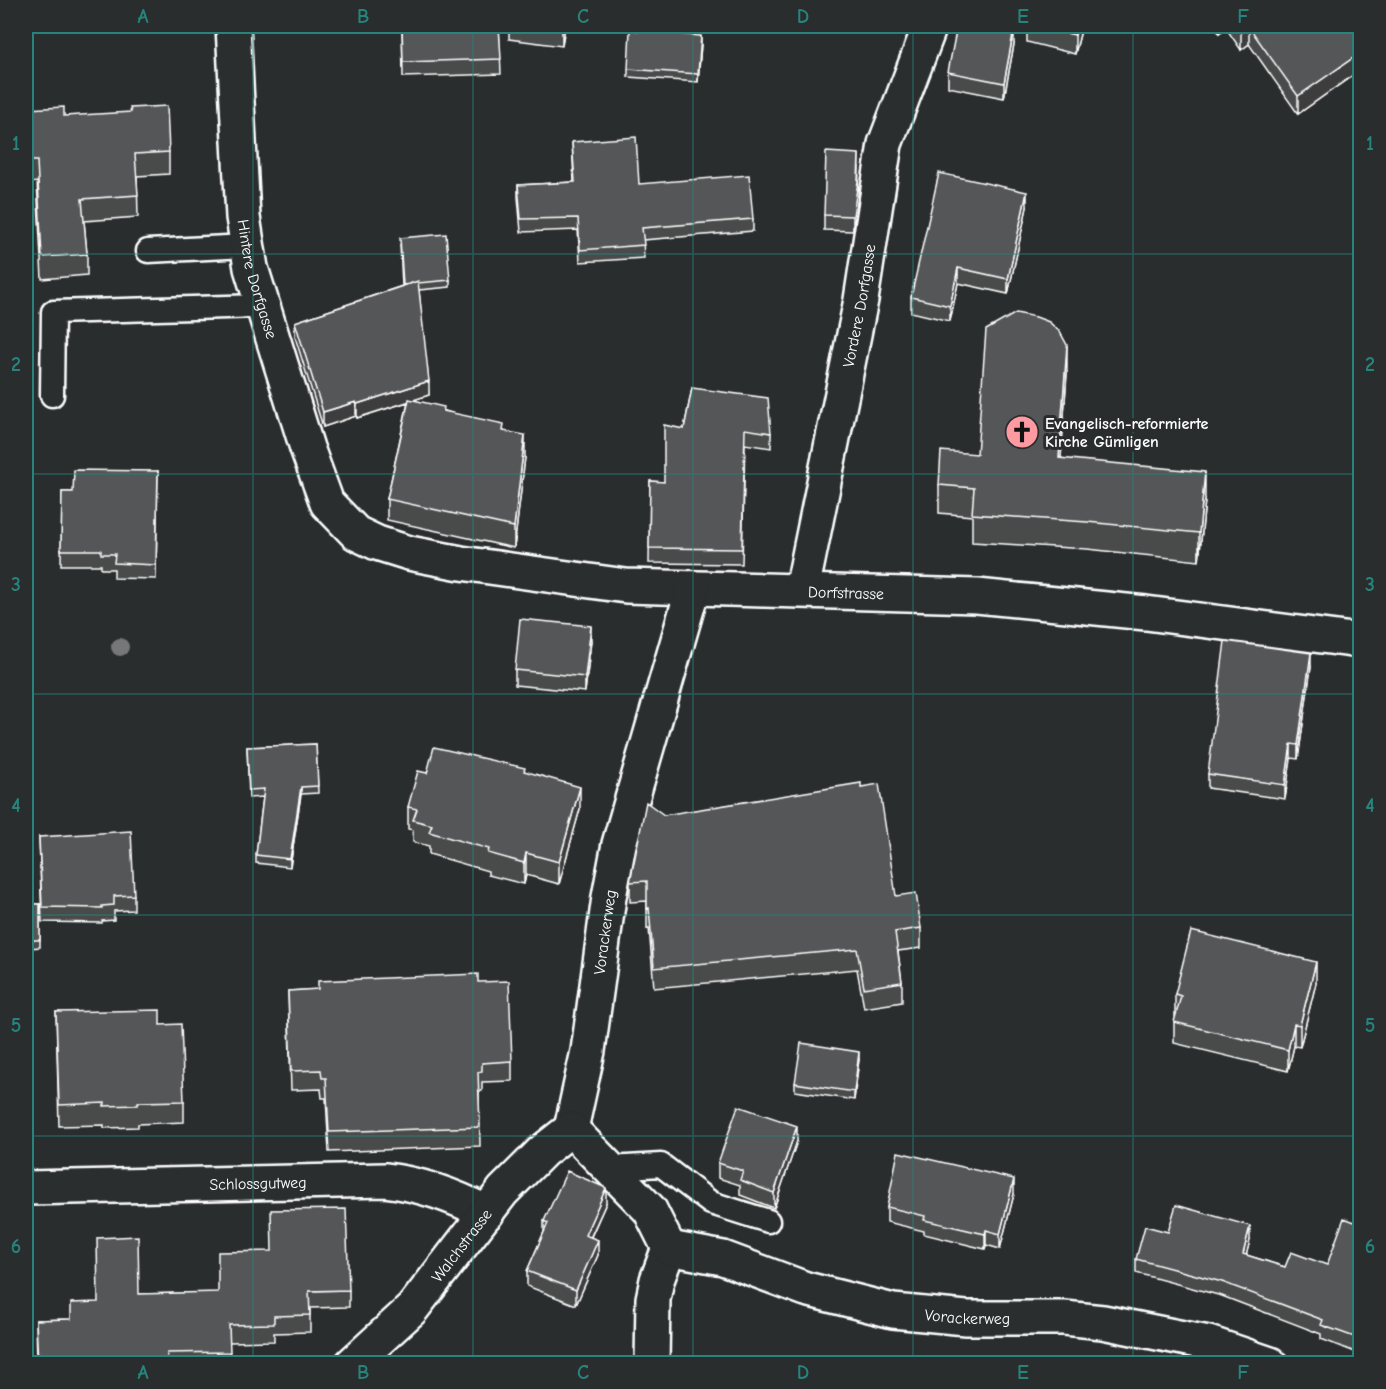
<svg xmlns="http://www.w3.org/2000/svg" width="1386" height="1389" font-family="'Comic Neue',sans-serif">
  <rect width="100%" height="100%" fill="#2a2d2e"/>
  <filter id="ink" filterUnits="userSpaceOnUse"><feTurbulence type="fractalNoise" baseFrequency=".0167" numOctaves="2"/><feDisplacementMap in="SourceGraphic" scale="12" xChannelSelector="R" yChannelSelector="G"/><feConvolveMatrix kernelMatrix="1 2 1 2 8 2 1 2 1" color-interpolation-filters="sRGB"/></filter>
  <g filter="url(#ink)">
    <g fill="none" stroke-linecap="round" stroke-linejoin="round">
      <!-- service casing -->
      <g stroke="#fff" stroke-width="27">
        <path id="service" d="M148,251L247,246
          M52,395L53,312L262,306
          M610,1168L661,1165L711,1203L768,1221"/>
      </g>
      <!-- minor casing -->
      <g stroke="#fff" stroke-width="38">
        <g id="minor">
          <path id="s1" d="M233,26L243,217L251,268L307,448L327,503L356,533L377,543L409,553L461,563L626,586L977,596L1146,613L1360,641"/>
          <path id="s2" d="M802,590L861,300L885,144L930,26"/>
          <path id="s3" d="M571,1129L588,1051L609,897L619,844L693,588"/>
          <path d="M571,1129L650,1210L669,1248L657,1280L653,1299L652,1364"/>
          <path id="s4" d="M26,1188L385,1180C422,1184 454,1196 487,1213"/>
          <path id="s5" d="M669,1248L723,1258L806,1289L893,1311L966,1318H1064L1103,1322L1208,1343L1270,1364"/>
          <path id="s6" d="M352,1364L412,1309L503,1191L543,1151L571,1129"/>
        </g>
      </g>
      <!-- service -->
      <use href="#service" stroke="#2a2d2e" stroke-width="22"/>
      <!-- minor -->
      <use href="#minor" stroke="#2a2d2e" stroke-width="33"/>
    </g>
    <!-- trees -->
    <circle fill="#757778" cx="120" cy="647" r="9"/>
    <!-- wall -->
    <path fill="#494b4c" stroke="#fff" stroke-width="1.5" d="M402,26H499L501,74L403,77Z
      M509,26H565L562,46L509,39Z
      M869,26H911L909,28Z
      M1027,26H1082L1075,54L1027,42Z
      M1214,26H1360V70L1298,114L1249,44L1241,50L1226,28L1219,33Z
      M701,44L698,82L628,77V69Z
      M1014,44L1004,98L948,87V72Z
      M27,109L64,116L169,152V174L137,176L138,217L84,221L87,254V275L42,279L37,182L30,183L27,130Z
      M572,142L639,184L753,219V231L643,240L644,258L580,262L578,230L521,232L518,197V185L574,182Z
      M859,168L858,195L853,231L824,230V215Z
      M1027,207L1008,294L958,283L950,321L911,312V297Z
      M400,245L450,280V287L419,290L429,395L413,400L504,431L525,457L514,548L387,520V499L408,402L357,418L356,416L323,427L295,337V322L402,286Z
      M1067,373L1061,458L1205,500L1199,561L1087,549L972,542V516L939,513V485L977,454Z
      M692,388L771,433V448L745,444L742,564L649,563L650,481L664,482L684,429Z
      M158,471L156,579L114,578V569H101V565H61L62,492H73Z
      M591,641L585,692L515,685V670Z
      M1311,667L1298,759L1291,758L1285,799L1208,788V774Z
      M316,744L318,793L301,794L290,867L256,863V855L263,797L249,798L247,747Z
      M525,772L580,809L559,884L526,875L524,884L488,875V871L429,854V846L413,842V830L408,829V807L427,773Z
      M861,787L896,896L921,928V948L898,951L902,982V1002L864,1008L857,969L654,988L649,928L647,929V901L630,902V882Z
      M39,837L134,895V910L114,911V920L102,921V923L42,922Z
      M26,904H40V947L30,948V951H26Z
      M478,982L512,1061V1081L482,1082V1091H479L480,1146L329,1152L326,1098H322L321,1089L291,1090L288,991Z
      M1316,983L1300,1047L1294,1046L1288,1071L1174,1043V1022L1176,1016H1175V994Z
      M56,1012L160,1025L184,1101V1122L138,1124V1127L104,1128V1125L59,1126Z
      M859,1059L854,1100L795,1091V1083Z
      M1358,1060L1360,1061V1076L1358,1075Z
      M797,1141L774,1208L740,1195V1185L718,1178V1163Z
      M1014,1194L1000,1249L986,1245L985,1249L924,1234V1231L887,1222V1207Z
      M606,1203L591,1237L598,1255L576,1305L527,1286V1271L544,1232V1221Z
      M1360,1224V1354L1321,1339V1334L1222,1296L1136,1273V1259L1168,1232L1250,1240L1246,1255L1285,1267L1327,1265Z
      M349,1290V1307L310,1308V1332L274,1333V1341L229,1342L230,1364H37L36,1320L71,1319L139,1294Z"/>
    <!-- shaded-wall -->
    <path fill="#3c3d3e" stroke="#fff" stroke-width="1.5" d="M562,26H565L562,46Z
      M1078,26H1082L1075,54V35Z
      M1219,26H1226V28L1219,33Z
      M1249,27V44L1241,50V32Z
      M1014,29V44L1004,98V83Z
      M701,36V44L698,82V74Z
      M1360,53V70L1298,114V96Z
      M859,154L858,195L853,231V216Z
      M1027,192V207L1008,294V279Z
      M958,268V283L950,321V306Z
      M1067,345V373L1059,485V458Z
      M429,381V395L357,418V404Z
      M356,402V416L323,427V412Z
      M525,435V457L514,548V527Z
      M1205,472V500L1199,561V533Z
      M591,626V641L585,692V677Z
      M1311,653V667L1298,759V745Z
      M1291,744V758L1285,799V785Z
      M301,787V794L290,867V859Z
      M580,787V809L559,884V862Z
      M526,853V875L524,884V863Z
      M1316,962V983L1300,1047V1025Z
      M1294,1024V1046L1288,1071V1050Z
      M859,1052V1059L854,1100V1092Z
      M797,1126V1141L774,1208V1193Z
      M1014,1179V1194L1000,1249V1234Z
      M606,1188V1203L585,1249V1235Z
      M1250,1226V1240L1243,1268V1254Z
      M986,1230V1245L985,1249V1234Z
      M598,1240V1255L576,1305V1290Z"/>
    <!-- building -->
    <path fill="#555758" stroke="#fff" stroke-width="1.5" d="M402,26H499L501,59L403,62Z
      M957,26H993L1014,29L1004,83L948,72Z
      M1036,26H1078L1075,35Z
      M1237,26H1360V53L1298,96L1249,27L1241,32Z
      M630,30L701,36L698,74L628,69Z
      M167,106L169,152L135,154L138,195L82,199L87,254L42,257L37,161H30L27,109L64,107V116L131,112L130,108Z
      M636,137L639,184L749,175L753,219L642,228L644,245L580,250L578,218L521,219L518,185L575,182L572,142Z
      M826,152L859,154L858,181L853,216L824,215Z
      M939,173L1027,192L1008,279L958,268L950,306L911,297Z
      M446,234L450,280L418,283V281L410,284L403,285L400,238Z
      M418,281L429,381L357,404L356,402L323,412L295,322Z
      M1016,313L1036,317L1049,322L1060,332L1067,345L1059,458L1205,472L1199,533L1087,522L972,514L974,488L939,485L941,451L977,454L986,330Z
      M692,388L768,398L771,433L745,429L742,549L649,548L650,481L664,482V425L684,429Z
      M409,399L444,407L443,411L504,424L503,431L525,435L514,527L387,499Z
      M74,470L158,471L156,565L114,563L115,554H101V550H61L62,492H73Z
      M520,619L591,626L585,677L515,670Z
      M1225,641L1311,653L1298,745L1291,744L1285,785L1208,774Z
      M316,744L318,786L301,787L290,859L256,855L264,789L249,790L247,747Z
      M434,747L525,768L524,771L580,787L559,862L526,853L524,863L488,853L489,849L429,832L432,825L413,820L417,809L408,807L418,771L427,773Z
      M861,783V787L879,784L896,896L916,893L921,928L895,932L902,982L864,988L857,949L654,968L649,908L647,909V881L630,882L646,802L664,815Z
      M131,831L134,895L114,896V905L102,906V908L42,907L39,837Z
      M26,904H40V940H30V943H26Z
      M1191,931L1316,962L1300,1025L1294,1024L1288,1050L1174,1022L1181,996L1175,994Z
      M478,974V982L509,981L512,1061L482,1063V1071L478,1072L480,1127L329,1132L326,1078H322L321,1070L291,1071L288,991L318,989V981Z
      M160,1010V1025L181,1024L184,1101L138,1102V1105L104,1106L105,1103L59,1105L56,1012Z
      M801,1043L859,1052L854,1092L795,1083Z
      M738,1106L797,1126L774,1193L740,1180L743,1171L718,1163Z
      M898,1152L1014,1179L1000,1234L986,1230L985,1234L924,1220L925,1216L887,1207Z
      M567,1171L606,1188L585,1235L598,1240L576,1290L527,1271L548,1223L544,1221Z
      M1176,1205L1250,1226L1243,1254L1285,1267L1291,1252L1327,1265L1344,1218L1360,1224V1339L1321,1325L1323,1320L1222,1282L1136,1259L1145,1226L1168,1232Z
      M346,1209L349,1290L309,1291L310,1315L274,1316V1324L229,1325L230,1352L167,1353V1364H38L36,1320L71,1319V1303L98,1302L97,1238L138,1236L139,1294L218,1292V1252L272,1251L271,1210Z"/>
  </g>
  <!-- grid -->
  <path fill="none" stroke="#27847c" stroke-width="1.5" stroke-opacity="0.55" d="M253,26V1364M473,26V1364M693,26V1364M913,26V1364M1133,26V1364M26,254H1360M26,474H1360M26,694H1360M26,915H1360M26,1136H1360"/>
  <!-- icons -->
  <defs>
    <g id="church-disc" transform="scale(1.725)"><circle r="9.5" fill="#ff9aa2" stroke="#2a2d2e"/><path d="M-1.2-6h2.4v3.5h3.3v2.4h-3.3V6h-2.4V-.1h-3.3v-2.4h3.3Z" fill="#111"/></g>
  </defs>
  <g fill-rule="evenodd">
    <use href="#church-disc" x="1022" y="432"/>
  </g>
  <g text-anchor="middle" stroke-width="6" stroke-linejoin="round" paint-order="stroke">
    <!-- street labels -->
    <g font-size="16" fill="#fff" stroke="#2a2d2e">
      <text dy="6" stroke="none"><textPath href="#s1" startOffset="255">Hintere Dorfgasse</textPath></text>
      <text dy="6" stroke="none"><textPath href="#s2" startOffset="290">Vordere Dorfgasse</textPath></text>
      <text dy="6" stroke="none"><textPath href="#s1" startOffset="1028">Dorfstrasse</textPath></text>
      <text dy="6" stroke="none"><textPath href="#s3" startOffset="200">Vorackerweg</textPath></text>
      <text dy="6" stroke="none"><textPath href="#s4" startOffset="232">Schlossgutweg</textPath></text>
      <text dy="6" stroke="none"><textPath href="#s6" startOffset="162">Walchstrasse</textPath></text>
      <text dy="6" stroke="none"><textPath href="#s5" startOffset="308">Vorackerweg</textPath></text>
    </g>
    <!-- poi labels -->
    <g font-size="16" font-weight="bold" fill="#fff" stroke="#2a2d2e" text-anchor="start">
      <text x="1045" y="429">Evangelisch-reformierte<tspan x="1045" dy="18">Kirche Gümligen</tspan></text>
    </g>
  </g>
  <!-- margin -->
  <rect width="1386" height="1389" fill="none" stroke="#2a2d2e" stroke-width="66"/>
  <rect x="33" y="33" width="1320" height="1323" fill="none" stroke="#27847c" stroke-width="2"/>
  <g font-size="20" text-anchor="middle" font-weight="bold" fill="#27847c">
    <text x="143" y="23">A</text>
    <text x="363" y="23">B</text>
    <text x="583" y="23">C</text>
    <text x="803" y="23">D</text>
    <text x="1023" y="23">E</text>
    <text x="1243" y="23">F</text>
    <text x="16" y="150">1</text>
    <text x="1370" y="150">1</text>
    <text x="16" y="371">2</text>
    <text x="1370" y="371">2</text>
    <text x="16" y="591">3</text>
    <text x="1370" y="591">3</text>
    <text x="16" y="812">4</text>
    <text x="1370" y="812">4</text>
    <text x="16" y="1032">5</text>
    <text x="1370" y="1032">5</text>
    <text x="16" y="1253">6</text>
    <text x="1370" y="1253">6</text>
    <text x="143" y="1379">A</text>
    <text x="363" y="1379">B</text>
    <text x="583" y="1379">C</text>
    <text x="803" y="1379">D</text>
    <text x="1023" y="1379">E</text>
    <text x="1243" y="1379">F</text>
  </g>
</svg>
